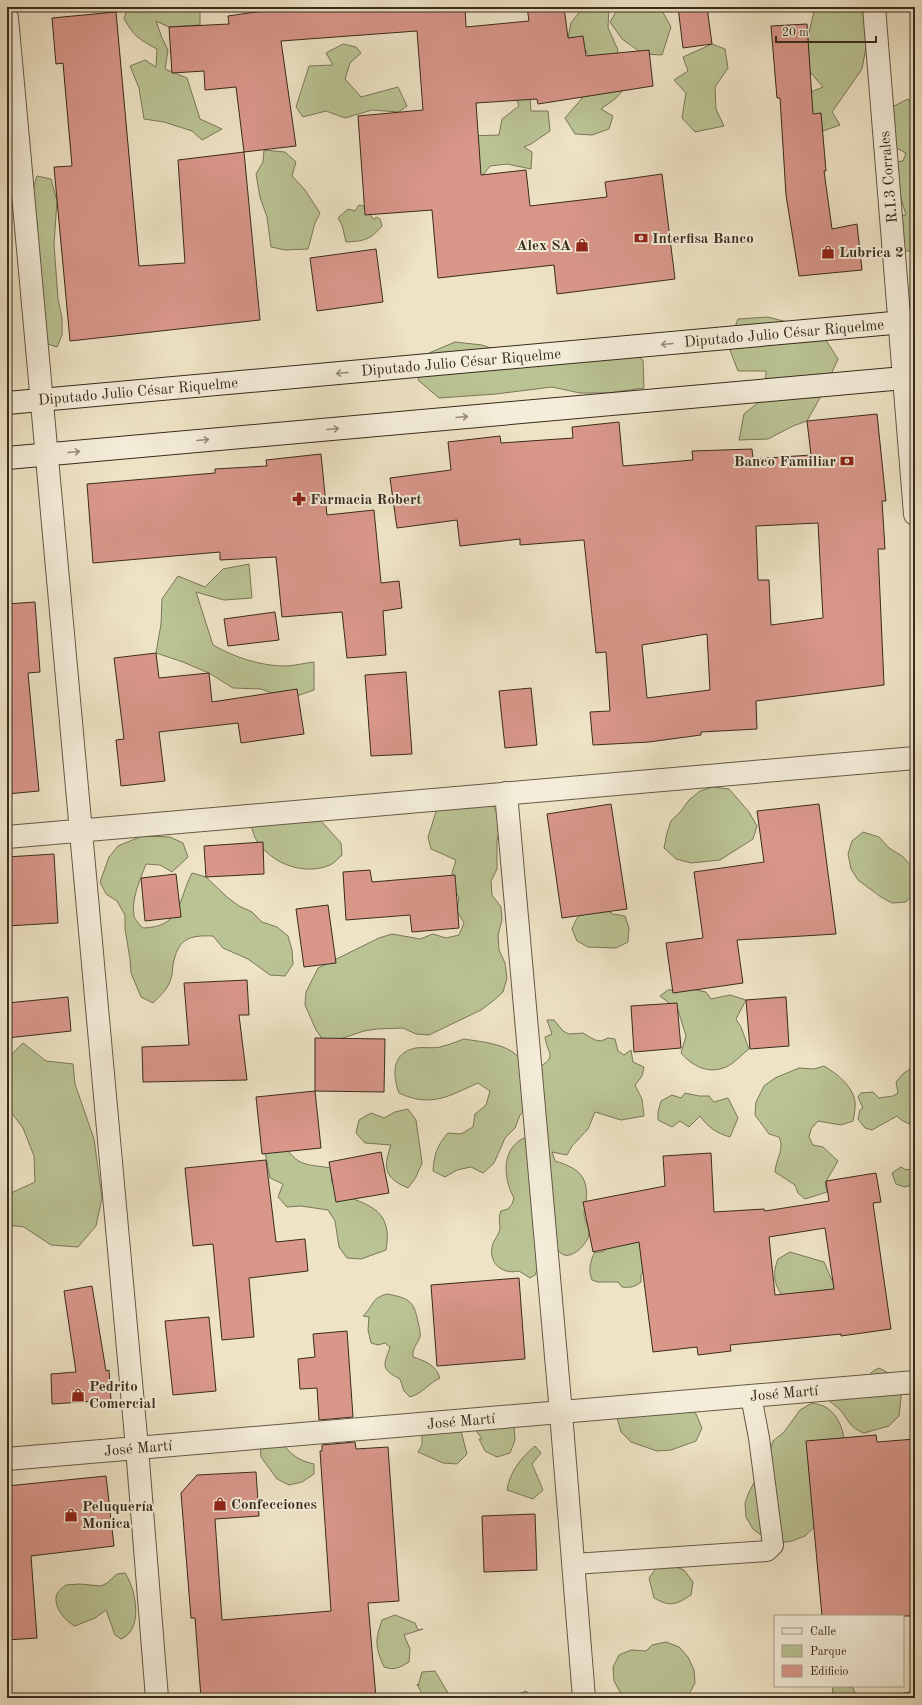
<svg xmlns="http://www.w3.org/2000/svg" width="922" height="1705" font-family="'Old Standard TT',serif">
  <rect width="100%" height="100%" fill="#eee3c5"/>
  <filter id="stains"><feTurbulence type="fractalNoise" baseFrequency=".005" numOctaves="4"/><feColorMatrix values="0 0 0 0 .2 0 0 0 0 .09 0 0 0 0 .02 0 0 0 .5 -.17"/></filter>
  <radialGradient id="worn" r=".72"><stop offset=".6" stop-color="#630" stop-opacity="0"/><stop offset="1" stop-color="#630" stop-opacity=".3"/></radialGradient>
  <!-- green -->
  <path fill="#bac394" stroke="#7a7758" d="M128,7H200V25L169,27L156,21L162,38L168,50L165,69L187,78L200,119L222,129L202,140L192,131L164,122L144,119L139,88L130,66L145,60L156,67L157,49C140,40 133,36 124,18Z
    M576,7H609L608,28L618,50L609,70L625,88L615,99L601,109L613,116L609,129L592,135L575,134L565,118L583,97L590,76L595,68L585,49L568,38L571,23L581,10Z
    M639,7H660L671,27L662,55L643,54L622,39L610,22L616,12Z
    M815,7H862L867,42L862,69L832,112L840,125L820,132L798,97L823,87L810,72L808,37Z
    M343,44L356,47L361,53L350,63L345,79L361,97L398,87L407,106L399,112L372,110L345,118L326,111L303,117L296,107L309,66L333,65L326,53Z
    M712,44L725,49L728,68L715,87L716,109L724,126L695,132L682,118L686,93L674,80L688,71L683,57Z
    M512,83L530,98L531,111H548L550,131L531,144L524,147L532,152L531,169L507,164L490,166L483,175L480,212L466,136L499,135L502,119L519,106Z
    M908,99L913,105H915V251H904L891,217L906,215L901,198L889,185L887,163L903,161L906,153L885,142L892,107Z
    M264,150L285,152L296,162L292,176L305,190L320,213L315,223L308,249L285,250L271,247L267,217L260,197L256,174L263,162Z
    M37,176L51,179L57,201L54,244L58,299L62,318V335L57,347L36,340L37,222L30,199Z
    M359,205L364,206L374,220L376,217L380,219L382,226C370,240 364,241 346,242L342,225L338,218L348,209L355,211Z
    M768,317L795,324L822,334L838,359L821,396L807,421L793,426L768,439L739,440L744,414L765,397L766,371H738L728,345L738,319Z
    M455,342L482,345L510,355L619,344L643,360L644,388L608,393H580L552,387L496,394L439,398L418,380L429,353Z
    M249,564L252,598L224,600L196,592L213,645C234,657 260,666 285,666C294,666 304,663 314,662V690L288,699L261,689L233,688L209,673L183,662L156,653L161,624L162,599L178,576L205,587L223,569Z
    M713,787L729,789L749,812L757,826L753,839L720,860L691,863L676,859L664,848L667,833L671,821L681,811L689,800L700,791Z
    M490,801L497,813L501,826L497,840V869L491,881L492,895L501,907L502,920L498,935L499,950L505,963L507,978L503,992L493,1001L481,1010L429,1035L416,1034L403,1028L377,1029L364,1031L337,1040H323L316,1030L305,1005L306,992L318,968L379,938L392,934L420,939L433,934L446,938L459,935L464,923L457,911L459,898L453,887L452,873L456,860L431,849L428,837L439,802Z
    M312,811L341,843L342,855C338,858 335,863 330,865C304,876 272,864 257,841C254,837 253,831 251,826Z
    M863,832L879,837L889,848L902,856L914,869L915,893L906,902L892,903L881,897L858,880L851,869L848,854L852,841Z
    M142,836L170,837L183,843L188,857L172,872L160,865L146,864C140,880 131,899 134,916C135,920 140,925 143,928C182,927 178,900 192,873L206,877L227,897L239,906L252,912L262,922L277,927L288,936L292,950L293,964L285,976L270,975L248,959L223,948L213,936C188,935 178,939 173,965C172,969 173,974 171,978C169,988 160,996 153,1003L141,997L131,973L130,959L125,929V915L117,901L106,894L100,882L109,857L118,846Z
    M601,907L613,914L625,916L629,928L628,942L616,948L588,947L577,941L572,929C579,911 583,910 601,907Z
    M692,989L706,992L711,999L730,995L746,1000L736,1019L741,1027L749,1049C741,1055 732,1066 723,1068C707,1074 691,1065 681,1053L686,1036L678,1010L660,996L668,990Z
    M547,1020H554L563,1031L569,1034L583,1033L595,1040L601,1041L608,1038L615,1039L618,1051L624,1055L631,1050L633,1062L644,1067L642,1076L635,1085L642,1099L644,1116L621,1120L595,1112L588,1129L572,1146L567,1155L552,1152L555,1161C579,1168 589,1177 586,1202C586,1206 584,1210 584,1214C584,1221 590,1227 589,1235C587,1244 572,1260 562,1254C557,1251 554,1245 551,1240L535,1275L530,1278L519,1271C501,1275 487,1262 493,1243C495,1239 499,1234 500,1229C500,1222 498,1218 501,1211L508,1209L512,1204L514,1198C503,1178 501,1149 524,1138L530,1142L541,1066C557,1056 547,1053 545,1037L552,1034Z
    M464,1039C482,1042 514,1044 522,1063C526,1074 527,1092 529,1104L520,1115L515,1128L505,1138L494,1163L483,1173L471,1167L457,1170L445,1177L433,1171C434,1155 437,1145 448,1133L461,1134L473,1127L475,1114L486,1105L490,1091L478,1083C449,1096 431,1108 399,1093C393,1077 391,1055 412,1049C420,1046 431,1049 440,1047C448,1045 456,1042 464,1039Z
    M23,1043L46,1061L73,1064L75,1084L94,1139L102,1198L96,1226L78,1247L51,1245L24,1227L7,1225V1193L9,1194L35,1182L34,1156L23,1128L7,1107V1059Z
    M824,1066C837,1074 852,1085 855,1101C856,1107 854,1115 853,1121L841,1125L818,1121L811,1129L809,1137L813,1145L823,1147L838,1161L825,1183L827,1192L805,1199L798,1193L795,1185L775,1172C776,1158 785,1149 779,1137L769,1134L755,1115L756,1102L764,1086L775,1078L799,1068L814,1069Z
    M910,1069L915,1073V1127C909,1123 902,1122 897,1116L872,1130L865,1128L858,1119L860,1110L863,1108L858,1097L861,1093L873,1092L879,1098L893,1096L898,1093L896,1082L904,1073Z
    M685,1093L699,1096H709L714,1102L728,1098L738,1118L730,1137C716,1133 708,1127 700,1116L689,1127L680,1121L672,1127L658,1120V1112L661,1101L672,1095L681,1098Z
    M408,1109L416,1120L422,1163L416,1177L408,1188C384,1178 383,1168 391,1145L365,1143L356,1133L359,1120L371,1113L384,1118L395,1112Z
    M283,1143C297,1167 306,1164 331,1168L332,1182L339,1194C371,1205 393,1211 386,1250L361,1259L347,1258L339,1247L335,1221L328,1210L301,1206L287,1207L278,1197L283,1184L270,1178L265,1152Z
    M901,1167L906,1170L915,1168V1187L912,1185L905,1187L896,1184L892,1173Z
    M641,1241L652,1258L641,1275V1282C635,1287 630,1288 622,1287L618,1282H598L592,1280C588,1271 590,1261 595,1252C604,1253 607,1250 610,1242Z
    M790,1252L824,1262L834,1285L833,1292L784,1298C774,1285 772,1274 778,1259Z
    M387,1294C408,1298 414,1300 418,1322C419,1327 421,1332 420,1337C417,1345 412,1348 413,1357C425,1361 436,1365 440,1378C429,1383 422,1394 410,1397L404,1391L400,1379C381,1369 383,1367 390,1347L385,1343L378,1345L371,1343L368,1330L369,1317L363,1316C373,1307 371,1298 387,1294Z
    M879,1368L896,1377L902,1389L899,1416L889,1426L864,1433C851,1429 849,1421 841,1411C836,1405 829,1402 824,1396L868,1376L873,1371Z
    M687,1402L696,1414L702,1428L696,1441L671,1450L657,1451L631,1442L621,1432L617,1418Z
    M812,1403C816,1404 823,1405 827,1408C852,1424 845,1471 845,1498L805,1536L792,1541L779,1543L765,1538L753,1529L746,1517L745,1503L749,1492L769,1455L773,1441L784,1432L800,1410Z
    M473,1426H514L515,1440L510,1453L497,1457L485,1451L479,1439H482Z
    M460,1427L467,1454L457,1464L443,1463L418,1452L422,1445V1432Z
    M260,1442H281C292,1455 297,1460 314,1464V1474L302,1482L289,1485L277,1479L261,1457Z
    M535,1446L541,1453L532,1464L543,1490L533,1499L507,1490C510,1471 521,1458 535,1446Z
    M671,1565L684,1570L693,1582L691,1595C676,1605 670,1607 654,1598L649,1578L657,1567Z
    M125,1573C136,1589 144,1630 121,1639L115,1635L106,1610L95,1618L75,1626C66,1622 52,1606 57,1594C58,1591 63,1587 66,1585L80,1584L101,1586L107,1583L117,1574Z
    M395,1615L415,1623L418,1630L423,1629L404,1635L410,1649L409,1662C400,1667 395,1671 384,1667C375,1647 375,1640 382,1620Z
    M666,1642L679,1647L688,1657L694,1670L695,1683L687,1698H631L620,1692L614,1681L613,1667L619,1655L631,1650L646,1651L652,1645Z
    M435,1671L451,1698H424L417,1684L418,1686L422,1672Z
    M833,1686H845L853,1688L857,1698H832Z
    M526,1691L533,1698H514V1696Z
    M909,1692H915V1698H882Z"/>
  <!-- building -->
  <path fill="#d9978a" stroke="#392b1c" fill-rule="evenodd" d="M276,7H465L466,27L529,21L527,7H564L568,38L583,36L586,56L649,50L653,86L538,104L537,99L476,103L481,175L526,170L530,206L607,197L605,182L662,174L675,279L557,294L554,265L438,278L432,210L365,215L358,116L423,110L417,31L281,41L296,146L244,152L236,87L205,90L204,71L172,73L169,27L229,24L228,16L277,9Z
    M678,7H707L712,44L683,48Z
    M116,12L139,266L185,263L178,160L244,152L260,320L70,341L54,167L72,166L63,63L56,64L52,18Z
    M807,24L813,114L821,113L826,171H824L832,229L857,224L862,270L799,276L786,195L780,98H777L771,26Z
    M376,249L383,302L317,311L310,258Z
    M877,414L886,501H882L885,549H878L884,685L756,701L757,729L701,732V735L649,742L593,745L590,712L610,711L606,652L596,653L584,540L520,545V539L460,546L457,520L397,528L390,478L451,470L448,442L500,436L501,443L573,438L572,427L619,422L623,466L693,460L692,451L752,449L753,459L811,455L807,421ZM818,523L823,618L771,625L769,580H758L756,526ZM707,634L710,690L647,698L642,645Z
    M321,454L327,515L374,510L381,583L399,581L402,608L383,611L386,655L347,658L342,612L282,617L276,557L220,560V552L93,563L87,484L215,473V469L267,466L266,460Z
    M35,602L40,672L28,673L39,791L7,794V604Z
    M275,612L279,640L228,646L224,619Z
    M156,653L159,678L209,673L212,702L297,689L304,734L241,743L238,723L159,732L165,781L121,786L116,740L124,739L114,658Z
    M406,672L412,754L371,756L365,675Z
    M531,688L537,745L505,748L499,691Z
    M611,804L627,909L562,918L547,814Z
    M819,804L836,934L737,940L743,983L673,993L666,943L703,938L694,872L764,862L757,811Z
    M263,842L264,874L206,877L204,846Z
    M54,854L58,923L7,926V857Z
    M370,870L372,882L455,875L459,928L412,932L410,915L346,920L343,872Z
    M176,874L181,917L145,921L141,878Z
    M328,905L336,963L304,967L296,909Z
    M247,980L249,1015H239L247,1080L143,1082L142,1047L189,1045L184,983Z
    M68,997L71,1031L7,1038V1003Z
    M786,997L789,1046L750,1049L746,1000Z
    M677,1003L681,1048L634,1052L631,1006Z
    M315,1038L385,1039L384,1092L315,1091Z
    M315,1091L321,1148L262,1154L256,1097Z
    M381,1152L389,1193L336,1202L329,1162Z
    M711,1153L714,1212L764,1209L765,1211L829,1201L826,1181L876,1173L881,1202L873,1203L891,1329L841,1336V1334L730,1345L731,1351L698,1355L697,1347L653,1352L639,1242L593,1252L583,1202L665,1186L663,1156ZM825,1228L834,1289L775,1295L769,1237Z
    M266,1160L276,1242L305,1239L308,1271L249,1278L254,1337L222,1340L213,1244L193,1246L185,1168Z
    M519,1278L525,1359L437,1366L431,1285Z
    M92,1286L106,1371L109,1370L111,1400L52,1404L51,1374L76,1372L64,1291Z
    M209,1317L216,1391L173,1395L165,1321Z
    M347,1331L353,1417L319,1420L317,1388L300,1389L298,1359L315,1357L313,1334Z
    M876,1435L877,1442L915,1439V1616H822L806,1441Z
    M355,1442L356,1449L388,1447L399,1601L368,1603L376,1698H201L195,1618H191L181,1493L197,1475L256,1472L259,1516L215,1519L222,1620L331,1611L320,1451H322V1445Z
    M106,1476L114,1546L31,1556L37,1638L7,1640V1486Z
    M535,1514L537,1570L484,1572L482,1516Z"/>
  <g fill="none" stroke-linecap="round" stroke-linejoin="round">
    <!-- lane casing -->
    <g stroke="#665946" stroke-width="22">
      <path id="lane" d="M574,1564L767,1551L773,1545L759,1438L751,1396"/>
    </g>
    <!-- street casing -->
    <g stroke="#665946" stroke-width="24">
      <path id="street" d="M874,7L915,514
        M7,18L137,1448L157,1698
        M506,793L561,1413L584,1698
        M7,837L915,758
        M7,1459L915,1382"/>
    </g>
    <!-- secondary casing -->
    <g stroke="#392b1c" stroke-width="24">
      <path id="secondary" d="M7,403L915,321
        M7,458L915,377"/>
    </g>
    <!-- lane -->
    <use href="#lane" stroke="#f4edd9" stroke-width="20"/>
    <!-- street -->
    <use href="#street" stroke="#f4edd9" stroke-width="22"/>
    <!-- secondary -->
    <use href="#secondary" stroke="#f4edd9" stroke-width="22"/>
  </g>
  <!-- one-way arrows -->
  <defs><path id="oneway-shaft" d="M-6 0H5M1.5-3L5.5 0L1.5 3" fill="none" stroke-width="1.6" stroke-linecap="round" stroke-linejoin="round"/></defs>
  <g stroke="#968c7a">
    <use href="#oneway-shaft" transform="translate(667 344) rotate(175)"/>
    <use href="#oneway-shaft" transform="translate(342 373) rotate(175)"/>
    <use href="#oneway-shaft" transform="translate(462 417) rotate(-5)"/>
    <use href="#oneway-shaft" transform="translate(333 429) rotate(-5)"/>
    <use href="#oneway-shaft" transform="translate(203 440) rotate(-5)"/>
    <use href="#oneway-shaft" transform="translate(74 452) rotate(-5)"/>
  </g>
  <!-- icons -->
  <defs>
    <g id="bank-bare" transform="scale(1.08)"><path d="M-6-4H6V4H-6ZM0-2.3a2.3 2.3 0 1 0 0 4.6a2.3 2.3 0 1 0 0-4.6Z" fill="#8f2418" stroke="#f4edd9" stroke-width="2.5" paint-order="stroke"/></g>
    <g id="shop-bare" transform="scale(1.08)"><path d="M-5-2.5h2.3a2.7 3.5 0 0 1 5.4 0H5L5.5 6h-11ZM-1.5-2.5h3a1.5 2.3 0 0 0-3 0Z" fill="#8f2418" stroke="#f4edd9" stroke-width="2.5" paint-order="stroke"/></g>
    <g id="pharmacy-bare" transform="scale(1.08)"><path d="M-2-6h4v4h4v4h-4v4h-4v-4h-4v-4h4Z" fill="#8f2418" stroke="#f4edd9" stroke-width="2.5" paint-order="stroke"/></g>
  </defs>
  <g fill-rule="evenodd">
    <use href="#bank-bare" x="641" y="238"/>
    <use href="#shop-bare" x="582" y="245"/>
    <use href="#shop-bare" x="828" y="252"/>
    <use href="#bank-bare" x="847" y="461"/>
    <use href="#pharmacy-bare" x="299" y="499"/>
    <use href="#shop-bare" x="78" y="1395"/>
    <use href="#shop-bare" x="220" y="1504"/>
    <use href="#shop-bare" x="71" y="1515"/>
  </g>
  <g text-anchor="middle" stroke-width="4" stroke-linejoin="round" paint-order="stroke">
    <!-- street labels -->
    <g font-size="15" fill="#392b1c" stroke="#f4edd9">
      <text transform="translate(888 177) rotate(-95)" y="5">R.I.3 Corrales</text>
      <text transform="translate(784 333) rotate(-5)" y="5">Diputado Julio César Riquelme</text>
      <text transform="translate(461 362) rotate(-5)" y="5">Diputado Julio César Riquelme</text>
      <text transform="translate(138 391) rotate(-5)" y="5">Diputado Julio César Riquelme</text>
      <text transform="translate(784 1393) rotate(-5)" y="5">José Martí</text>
      <text transform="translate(461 1421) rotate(-5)" y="5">José Martí</text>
      <text transform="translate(138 1448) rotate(-5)" y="5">José Martí</text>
    </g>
    <!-- poi labels -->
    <g font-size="15" font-weight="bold" fill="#392b1c" stroke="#f4edd9" text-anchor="start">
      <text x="652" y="243">Interfisa Banco</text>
      <text x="571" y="250" text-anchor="end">Alex SA</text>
      <text x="839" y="257">Lubrica 2</text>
      <text x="836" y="466" text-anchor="end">Banco Familiar</text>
      <text x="310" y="504">Farmacia Robert</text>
      <text x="89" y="1391">Pedrito<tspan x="89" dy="17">Comercial</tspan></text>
      <text x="231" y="1509">Confecciones</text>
      <text x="82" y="1511">Peluquería<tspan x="82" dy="17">Monica</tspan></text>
    </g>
  </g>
  <!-- margin -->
  <rect width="922" height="1705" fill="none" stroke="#eee3c5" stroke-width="24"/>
  <rect x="8" y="8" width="906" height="1689" fill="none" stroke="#392b1c" stroke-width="2"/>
  <rect x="12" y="12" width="898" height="1681" fill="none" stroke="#392b1c"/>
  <!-- legend -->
  <rect x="774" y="1615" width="130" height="72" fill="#f4edd9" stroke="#a99f8d"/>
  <rect x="782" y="1628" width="20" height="6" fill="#f4edd9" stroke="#a99f8d"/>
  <text x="810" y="1635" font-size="12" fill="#392b1c">Calle</text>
  <rect x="782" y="1645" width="20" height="12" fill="#bac394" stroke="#a99f8d"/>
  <text x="810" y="1655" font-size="12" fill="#392b1c">Parque</text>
  <rect x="782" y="1665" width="20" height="12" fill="#d9978a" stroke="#a99f8d"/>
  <text x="810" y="1675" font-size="12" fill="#392b1c">Edificio</text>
  <!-- scale -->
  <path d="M776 36v6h100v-6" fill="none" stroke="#392b1c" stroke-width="2"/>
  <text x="782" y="36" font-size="12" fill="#392b1c" stroke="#f4edd9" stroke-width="3" paint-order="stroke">20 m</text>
  <rect width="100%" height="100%" filter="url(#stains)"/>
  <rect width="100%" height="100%" fill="url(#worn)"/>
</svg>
